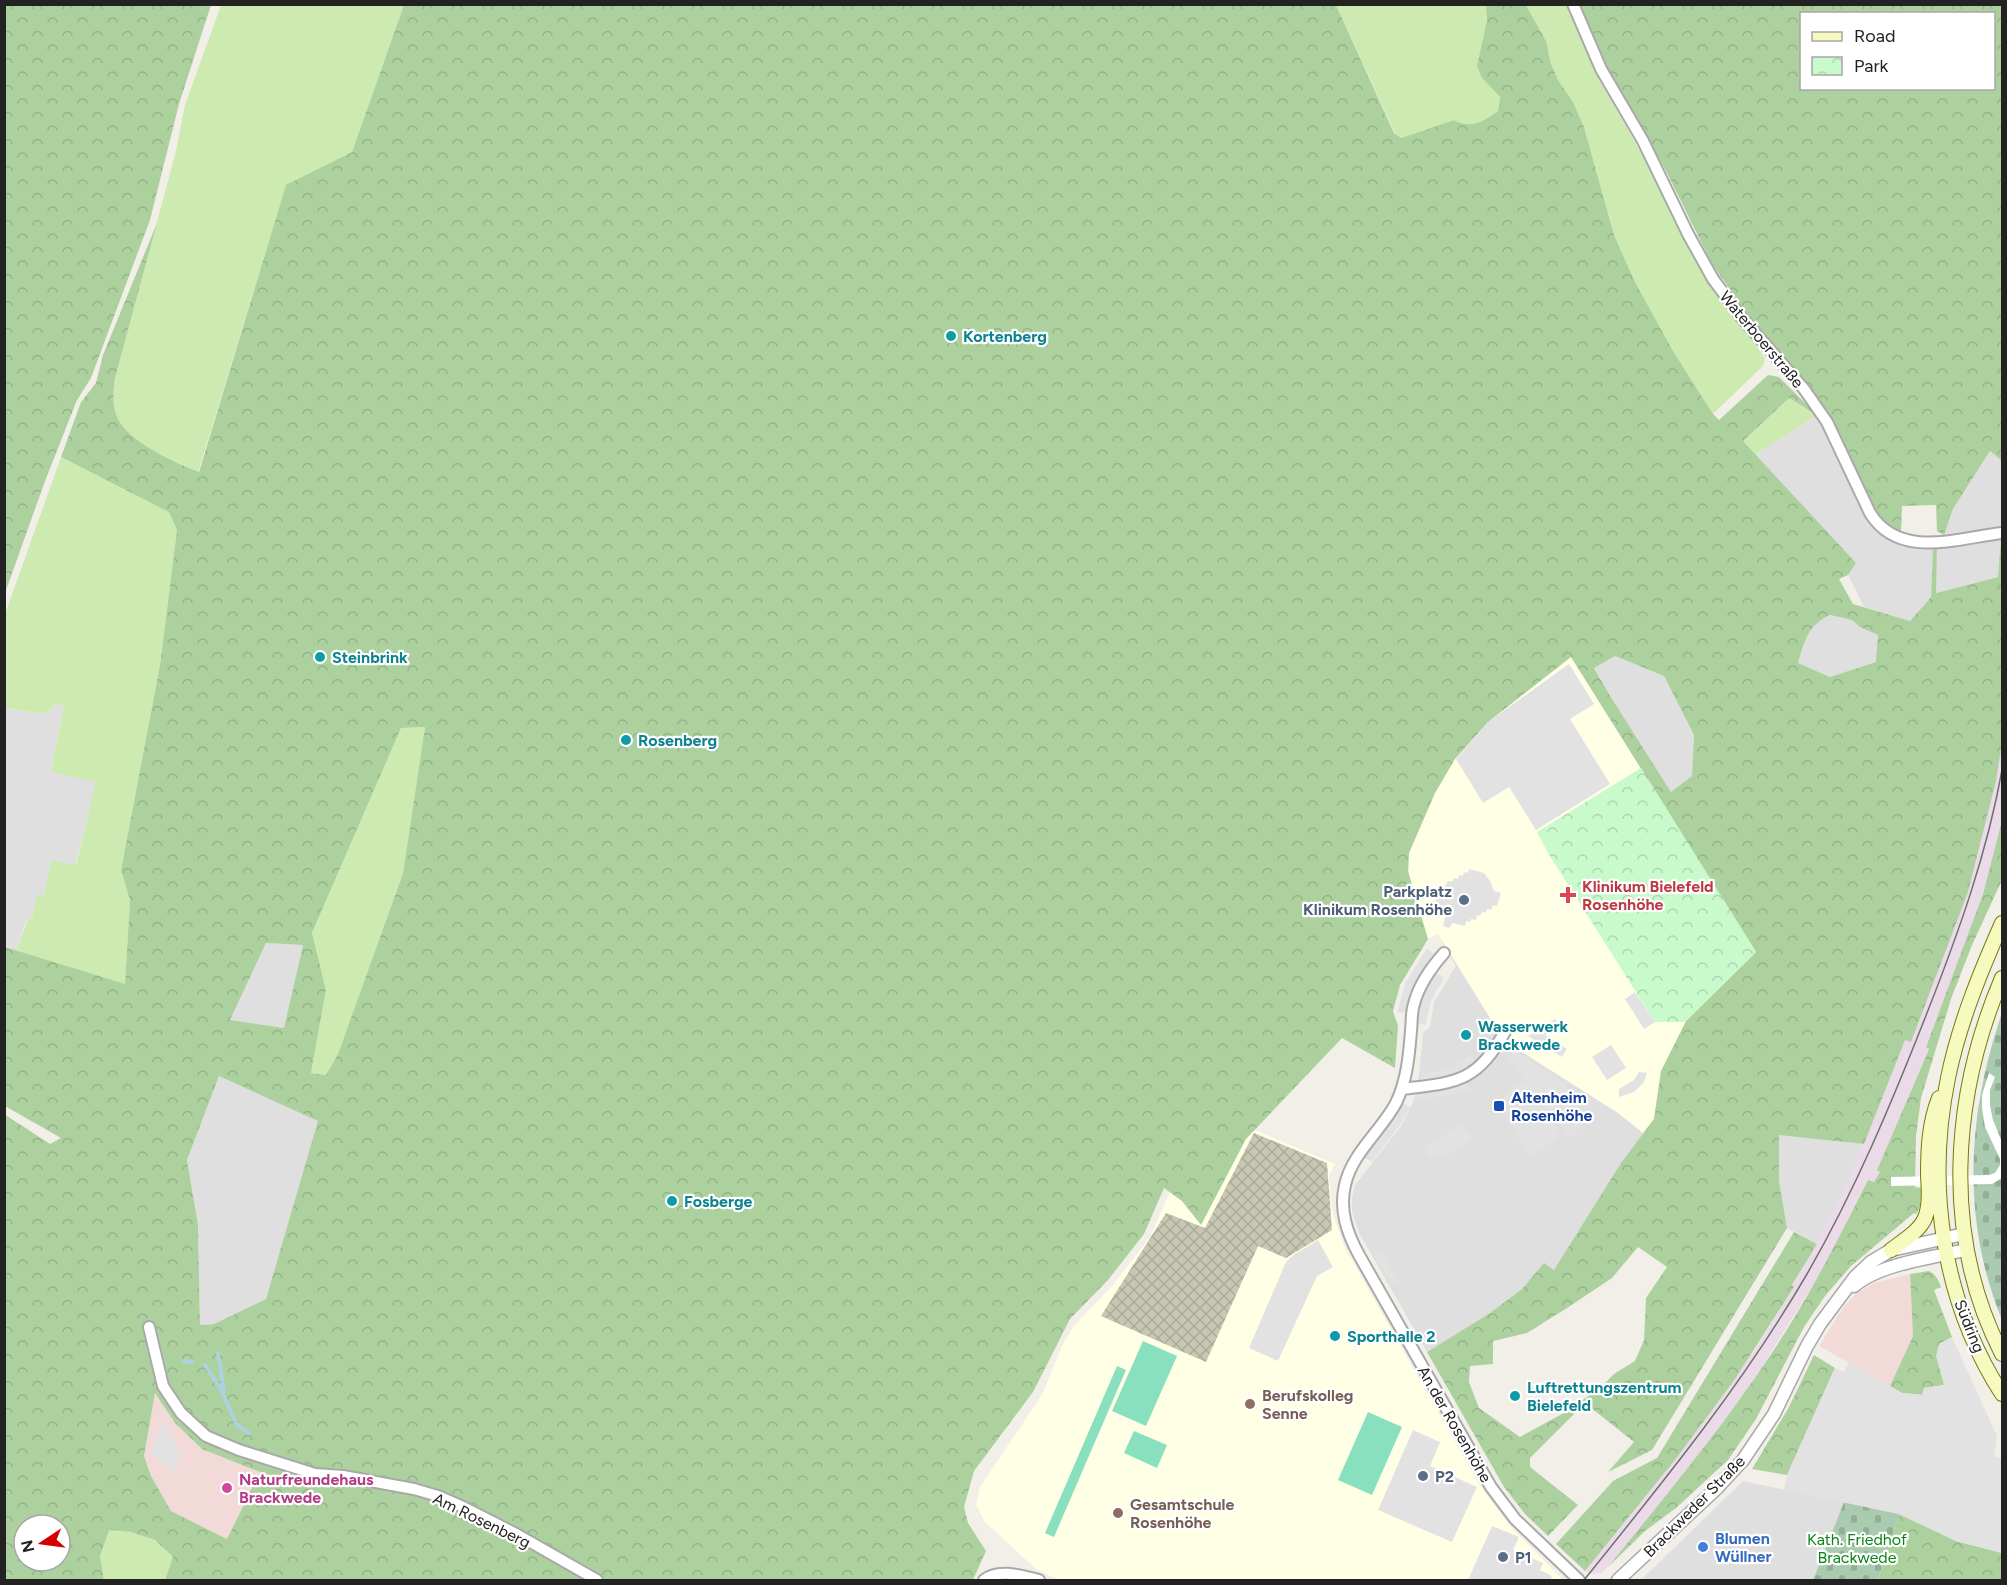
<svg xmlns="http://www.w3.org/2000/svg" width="2007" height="1585" font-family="Figtree,sans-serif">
  <defs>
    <pattern id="construction-cross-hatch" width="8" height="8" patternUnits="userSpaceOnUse" patternTransform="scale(1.5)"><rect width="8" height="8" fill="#c7c7b4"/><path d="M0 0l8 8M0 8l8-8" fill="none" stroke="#abab9a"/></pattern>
    <pattern id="forest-crowns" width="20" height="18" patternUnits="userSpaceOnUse" patternTransform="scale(1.5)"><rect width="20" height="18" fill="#add19e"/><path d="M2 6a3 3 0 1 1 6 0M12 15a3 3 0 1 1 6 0" fill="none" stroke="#95b388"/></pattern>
    <pattern id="cemetery-stones" width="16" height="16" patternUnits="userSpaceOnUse" patternTransform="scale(1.5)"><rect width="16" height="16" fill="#aacbaf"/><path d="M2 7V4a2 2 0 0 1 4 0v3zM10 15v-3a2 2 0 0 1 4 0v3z" fill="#92ae96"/></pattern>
    <pattern id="park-crowns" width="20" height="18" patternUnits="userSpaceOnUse" patternTransform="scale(1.5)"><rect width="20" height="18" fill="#c8facc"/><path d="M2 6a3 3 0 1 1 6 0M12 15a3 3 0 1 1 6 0" fill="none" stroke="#acd6af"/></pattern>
  </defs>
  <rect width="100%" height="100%" fill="#f2efe9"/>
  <!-- residential -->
  <path fill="#e0dfdf" d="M1817,415L1834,442L1871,523L1879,533L1898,544L1911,547H1933L1931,597L1910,621L1864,607L1848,575L1856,563L1755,455Z
    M1990,451L2002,461V527L1944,535L1953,509Z
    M2001,539L1998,577L1935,593L1937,547Z
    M1830,615L1853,620L1860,627L1878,635L1877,662L1830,677L1798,663L1806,636L1817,621Z
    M1615,656L1664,676L1694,735L1692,777L1671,792L1609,694L1594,667Z
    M1571,657L1756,952L1654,1119L1621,1163L1554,1271L1544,1264L1522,1289L1490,1313L1427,1352L1359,1233L1352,1212V1198L1355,1185L1401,1126L1414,1100L1419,1075L1423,1033L1430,1026L1434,1002L1456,966L1438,934L1428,939Z
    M56,704L64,706L51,772L97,781L75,866L51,860L44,895H37L32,920L26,921L16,951L4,947V708L44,714Z
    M266,943L303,945L284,1028L230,1020Z
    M219,1075L319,1121L266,1299L214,1324L200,1325L198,1225L187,1160Z
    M1779,1134L1864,1144L1840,1200L1817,1244L1787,1228L1779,1181Z
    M1743,1481L1844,1502L1813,1580H1641Z"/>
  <!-- commercial -->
  <path fill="#f2dad9" d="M1910,1274L1913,1336L1890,1386L1819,1346L1844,1306L1855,1295L1874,1283Z
    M155,1392L175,1423L202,1449L260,1472L227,1539L171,1511L151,1476L144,1456Z"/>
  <!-- education -->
  <path fill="#ffffe5" d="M1571,657L1756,952L1661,1071L1654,1119L1643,1133L1618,1113L1511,1045L1503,1039L1438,934L1428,939L1409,878V853L1435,793L1455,759L1488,722Z
    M1255,1130L1335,1164L1329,1175L1331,1203L1334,1218L1345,1248L1480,1486L1509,1525L1563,1580H1059L1036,1569L985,1522L976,1505L980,1487L1042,1395L1062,1346L1073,1327L1113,1285L1150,1237L1170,1192L1182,1201L1201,1224L1245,1139Z"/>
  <!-- railway -->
  <path fill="#ebdbe8" d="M2002,743V821L1991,869L1972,926L1926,1046L1929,1048L1877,1170L1880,1171L1874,1183L1868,1180L1822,1271L1749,1387L1691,1465L1608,1567L1601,1573L1592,1574L1585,1571L1675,1460L1754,1351L1794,1287L1792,1286L1840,1200L1905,1039L1910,1041L1976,862Z"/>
  <!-- construction -->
  <path fill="url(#construction-cross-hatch)" d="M1254,1133L1327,1163L1332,1230L1286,1258L1258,1246L1206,1362L1101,1316L1166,1213L1205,1228Z"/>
  <!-- grass -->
  <path fill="#cdebb0" d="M221,5H404L352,152L286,186L198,472C175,461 130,444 118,419C112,406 113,391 115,378L176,151L185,105Z
    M1336,5H1486L1487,21L1482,78L1500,97L1498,111C1484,121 1471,130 1454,120L1401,138L1395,133Z
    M1526,5H1566L1601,83L1652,172L1681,234L1728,307L1765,358L1763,366L1713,414L1673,351L1635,282L1614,235L1584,127L1573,102L1558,80L1551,64L1546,41Z
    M1789,398L1817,415L1755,455L1743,441Z
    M61,457L170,512L177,530L160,665L121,870L130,900L125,985L16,951L27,921L32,919L37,895H44L51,860L76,865L96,782L51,772L64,706L56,704L44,714L5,708V614Z
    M425,727L403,873L338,1054L326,1075L311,1073L326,990L312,933L401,728Z
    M108,1530L131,1532L155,1540L173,1557L165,1580H104L100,1556Z"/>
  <!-- forest -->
  <path fill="url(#forest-crowns)" fill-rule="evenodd" d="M5,4L211,5L179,104L150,220L91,378L77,400L45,481L5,593Z
    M404,5H1336L1394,133L1401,138L1454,120C1471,130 1484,121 1498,111L1500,97L1482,78L1477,66L1487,21L1486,5H1526L1546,41L1551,64L1558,80L1573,102L1584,127L1614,235L1635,282L1673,351L1713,414L1719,420L1768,375L1779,377L1817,415L1789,398L1743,441L1856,563L1848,575L1839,579L1853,604L1910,621L1931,597L1933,547H1937L1936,593L1998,577L2001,539H2002V743L1996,781L1968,892L1911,1042L1905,1040L1864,1144L1779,1135V1181L1787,1228L1652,1450L1608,1472L1634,1442L1585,1403L1530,1458V1467L1578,1505L1548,1536L1525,1514L1504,1487L1427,1352L1490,1313L1522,1289L1544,1263L1554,1270L1621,1163L1654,1119L1661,1071L1686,1021L1756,952L1571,657L1488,722L1455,759L1435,793L1409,853L1408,871L1428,939L1400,985L1393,1011L1398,1026L1395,1068L1342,1038L1246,1139L1201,1225L1182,1201L1164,1188L1144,1234L1108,1280L1070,1319L1033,1392L974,1471L964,1507L968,1523L986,1551L973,1580H165L173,1557L155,1540L131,1532L109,1530L100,1556L104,1580H5L4,1114L50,1144L61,1138L5,1106V947L125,984L130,900L121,870L160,665L177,530L169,512L61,457L81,402L96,383L103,355L157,223L115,378C113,391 112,406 118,419C129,442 176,463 199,472L286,185L352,152ZM1830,615L1852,620L1860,627L1878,635L1876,662L1830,677L1798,663C1805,640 1807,626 1830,615ZM1615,656L1664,676L1694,735L1692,776L1671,792L1609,694L1594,668ZM425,727L403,873L338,1054L326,1075L311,1073L326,990L312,933L401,728ZM266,943L303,945L284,1028L230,1020ZM219,1076L318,1121L266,1299L214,1324L200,1325L198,1225L187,1160ZM1638,1247L1667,1267L1646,1298L1644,1340L1635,1361L1614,1374L1599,1389L1562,1414L1520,1437L1479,1408L1469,1382L1470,1366L1493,1364V1341L1527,1333L1567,1308L1612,1278ZM155,1393L175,1423L202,1449L260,1472L227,1539L171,1511L151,1476L144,1456ZM24,1525H60V1561H24Z
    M1580,5H2002V461L1990,451L1953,509L1944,535L1937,531L1936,505L1902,506L1901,533L1882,521L1873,505L1836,426L1825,409L1756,326L1712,264L1667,173L1607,66ZM1802,14H1994V88H1802Z
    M2002,821V880L1972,945L1951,999L1921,1098L1916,1136L1915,1187L1921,1188C1921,1197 1922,1206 1916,1214L1914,1213L1851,1266L1825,1296L1804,1327L1756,1419L1728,1460L1676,1508L1645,1531L1608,1567C1663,1499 1719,1432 1767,1360C1806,1303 1837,1242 1868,1180L1874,1182L1880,1172L1877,1170L1929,1049L1926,1047L1983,894Z
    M1794,1232L1817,1244L1792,1285L1794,1287L1735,1379L1675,1460L1585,1571L1556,1544L1613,1481L1657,1458Z
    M1929,1271C1936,1275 1938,1279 1941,1287L1934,1290L1952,1337L1939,1344L1945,1385L1924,1388L1923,1395L1902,1393L1890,1386L1913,1336L1910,1274Z
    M1814,1355L1835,1368L1787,1475L1752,1469L1789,1407Z
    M1899,1514L1956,1541L2002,1553V1580H1878Z"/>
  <!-- cemetery -->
  <path fill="url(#cemetery-stones)" d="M2002,1013V1320C1961,1220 1967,1114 2002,1013Z
    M1844,1502L1899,1514L1878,1580H1813Z"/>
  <!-- park -->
  <path fill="url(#park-crowns)" d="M1641,768L1756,952L1686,1021L1683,1022H1655L1548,853L1537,832Z"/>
  <!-- pitch -->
  <path fill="#88e0be" d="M1143,1341L1177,1356L1146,1426L1112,1411Z
    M1117,1366L1126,1370L1054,1537L1045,1533Z
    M1368,1412L1402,1427L1372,1495L1338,1480Z
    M1134,1431L1167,1445L1157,1468L1124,1453Z"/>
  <!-- parking -->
  <path fill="#e2e2e2" d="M1569,664L1594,704L1570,719L1610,784L1536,830L1509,787L1483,803L1456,759L1488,722Z
    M1469,869L1484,873L1490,881L1494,891L1501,893L1497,906L1493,905L1491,910L1487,909L1486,913L1482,912L1480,916L1477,915L1476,920L1471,919L1470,922L1466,921L1465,926L1453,923L1449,928L1443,926L1447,910H1444L1443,914L1439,913L1440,906L1437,907L1435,902L1436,897L1432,895L1433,891L1437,892L1438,888L1443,889L1448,881L1452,882L1454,878L1458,879L1459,875L1463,876L1464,872L1468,873Z
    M1427,948L1434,954L1415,984L1406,1013L1397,1012L1405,984Z
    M1435,972L1444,978L1431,1001L1426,1025L1417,1024L1420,1003Z
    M1635,992L1655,1022L1644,1029L1625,999Z
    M1555,1019L1560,1026L1545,1035L1567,1049L1562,1057L1528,1036Z
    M1611,1045L1626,1068L1607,1080L1592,1057Z
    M1514,1050L1564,1083L1586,1118L1575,1134L1568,1137L1555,1116L1551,1118L1560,1134L1559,1138L1530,1156L1500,1108L1506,1093L1525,1081L1514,1063L1509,1060Z
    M1471,1055L1477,1062L1464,1072L1450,1078L1422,1082V1074L1450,1069Z
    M1639,1072L1647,1073L1644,1082L1634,1092L1619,1097V1089L1634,1080Z
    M1467,1082L1470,1089L1454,1095L1417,1099L1418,1092L1448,1089Z
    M1401,1102L1410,1107L1400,1125L1372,1162L1364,1157L1389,1124Z
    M1461,1125L1474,1136L1469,1142L1446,1156L1442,1151L1430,1158L1424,1148Z
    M1318,1240L1333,1267L1317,1276L1278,1361L1249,1348L1286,1262L1292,1256Z
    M1376,1253L1382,1254L1401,1286L1392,1284L1375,1257Z
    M1952,1337L1997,1436L1994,1456L2002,1459V1553L1956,1541L1899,1514L1784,1490L1787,1475L1835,1368L1844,1372L1849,1362L1902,1393L1922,1395L1924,1388L1944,1385L1936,1356L1939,1344Z
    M162,1424L167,1427L180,1455L175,1472L151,1453Z
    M1413,1430L1440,1442L1430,1466L1477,1487L1452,1542L1378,1510Z
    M1492,1526L1519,1537L1513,1550L1543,1563L1540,1570L1552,1576L1550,1580H1468Z"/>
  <!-- pier -->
  <path fill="#fff" d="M1989,1073L1995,1077L1990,1090V1106L1993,1120L2002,1142V1178L1992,1184L1891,1186V1177L1989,1175L1995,1173L2000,1165V1159L1985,1127L1982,1108V1095Z"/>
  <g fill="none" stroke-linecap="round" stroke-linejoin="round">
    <!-- stream -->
    <path stroke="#aad3df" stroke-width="4" d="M218,1353L224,1391
      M183,1361L192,1362
      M205,1365L220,1388L237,1425L249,1433"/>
    <!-- minor casing -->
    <g stroke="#a9a9a9" stroke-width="14">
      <path id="minor" d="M1573,4L1601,69L1643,141L1688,234L1713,279L1742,318L1804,389L1827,422L1870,513C1899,560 1958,538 2002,533
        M1444,953C1431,968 1419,984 1414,1004C1411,1013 1412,1022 1411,1031C1409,1056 1407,1080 1396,1103C1381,1131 1352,1153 1345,1185C1339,1210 1347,1233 1359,1255L1491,1487L1515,1519L1579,1580
        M1402,1089C1458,1082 1476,1083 1506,1030
        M149,1327L163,1386L181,1413L206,1436L239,1450L315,1474L343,1476L414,1489L438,1496L461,1506L518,1535L597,1580
        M984,1580C998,1568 1023,1576 1039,1580"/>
    </g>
    <!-- tertiary casing -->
    <g stroke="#a9a9a9" stroke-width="15">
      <path id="tertiary" d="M1854,1286C1879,1264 1934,1257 1966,1250
        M1618,1580L1717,1488L1743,1460L1774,1414L1807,1346L1820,1324L1855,1277L1871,1262L1891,1250L1964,1234"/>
    </g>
    <!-- secondary casing -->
    <g stroke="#707d05" stroke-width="16">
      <path id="secondary" d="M2002,923C1980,973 1959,1024 1948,1078C1926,1185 1942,1301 2002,1394
        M2002,978C1951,1098 1942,1237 2002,1354
        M1891,1250C1902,1241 1919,1232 1925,1218C1930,1205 1929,1190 1928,1176C1928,1149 1929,1123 1939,1098"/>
    </g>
    <!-- minor -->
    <use href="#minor" stroke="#fff" stroke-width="10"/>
    <!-- tertiary -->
    <use href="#tertiary" stroke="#fff" stroke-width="12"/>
    <!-- secondary -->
    <use href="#secondary" stroke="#f7fabf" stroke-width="14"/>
    <!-- tram -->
    <path stroke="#707070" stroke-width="1.5" d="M1584,1580C1664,1481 1743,1384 1807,1274C1855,1191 1892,1102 1927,1013C1958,934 1987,854 2002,770"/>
  </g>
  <!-- markers -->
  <g fill="#0f9aa8" stroke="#fff" stroke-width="2">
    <circle cx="951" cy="336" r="6"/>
    <circle cx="320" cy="657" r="6"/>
    <circle cx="626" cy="740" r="6"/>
    <circle cx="1466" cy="1035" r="6"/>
    <circle cx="672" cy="1201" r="6"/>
    <circle cx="1335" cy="1336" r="6"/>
    <circle cx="1515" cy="1396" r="6"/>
  </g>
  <path fill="#e0444e" stroke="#fff" stroke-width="2" d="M1565 886h6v6h6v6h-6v6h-6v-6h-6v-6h6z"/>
  <g fill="#5c6f8a" stroke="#fff" stroke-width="2">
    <circle cx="1464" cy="900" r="6"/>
    <circle cx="1423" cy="1476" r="6"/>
    <circle cx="1503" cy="1557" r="6"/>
  </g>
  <rect fill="#1a4fb4" stroke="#fff" stroke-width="2" x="1493" y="1100" width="12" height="12" rx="3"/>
  <g fill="#8d6e63" stroke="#fff" stroke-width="2">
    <circle cx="1250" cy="1404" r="6"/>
    <circle cx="1118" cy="1513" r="6"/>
  </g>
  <circle fill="#d1479c" stroke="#fff" stroke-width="2" cx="227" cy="1488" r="6"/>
  <circle fill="#3f7fe0" stroke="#fff" stroke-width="2" cx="1703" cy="1547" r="6"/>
  <g text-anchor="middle" stroke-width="4.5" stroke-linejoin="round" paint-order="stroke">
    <!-- culture labels -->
    <g font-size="16" font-weight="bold" fill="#0d838f" stroke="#fff" text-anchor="start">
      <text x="963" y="342">Kortenberg</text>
      <text x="332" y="663">Steinbrink</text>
      <text x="638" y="746">Rosenberg</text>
      <text x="1478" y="1032">Wasserwerk<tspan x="1478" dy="18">Brackwede</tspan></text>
      <text x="684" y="1207">Fosberge</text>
      <text x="1347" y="1342">Sporthalle 2</text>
      <text x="1527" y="1393">Luftrettungszentrum<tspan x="1527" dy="18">Bielefeld</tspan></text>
    </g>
    <!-- street labels -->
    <g font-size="16" fill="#222" stroke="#fff">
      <text transform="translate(1762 339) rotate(50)" y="6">Waterboerstraße</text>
      <text transform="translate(1970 1326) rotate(68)" y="6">Südring</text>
      <text transform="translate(1455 1424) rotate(60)" y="6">An der Rosenhöhe</text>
      <text transform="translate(1694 1506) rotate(-45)" y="6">Brackweder Straße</text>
      <text transform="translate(482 1520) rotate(26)" y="6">Am Rosenberg</text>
    </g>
    <!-- health labels -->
    <g font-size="16" font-weight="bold" fill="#be3a42" stroke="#fff" text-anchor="start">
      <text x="1582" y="892">Klinikum Bielefeld<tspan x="1582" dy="18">Rosenhöhe</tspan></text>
    </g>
    <!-- service labels -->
    <g font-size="16" font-weight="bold" fill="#4e5e75" stroke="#fff" text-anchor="start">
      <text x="1452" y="897" text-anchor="end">Parkplatz<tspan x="1452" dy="18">Klinikum Rosenhöhe</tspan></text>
      <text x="1435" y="1482">P2</text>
      <text x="1515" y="1563">P1</text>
    </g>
    <!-- transit labels -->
    <g font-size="16" font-weight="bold" fill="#164399" stroke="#fff" text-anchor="start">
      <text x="1511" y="1103">Altenheim<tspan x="1511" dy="18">Rosenhöhe</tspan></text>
    </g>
    <!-- education labels -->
    <g font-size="16" font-weight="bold" fill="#785e54" stroke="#fff" text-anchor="start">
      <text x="1262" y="1401">Berufskolleg<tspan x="1262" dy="18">Senne</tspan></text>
      <text x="1130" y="1510">Gesamtschule<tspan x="1130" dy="18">Rosenhöhe</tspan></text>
    </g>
    <!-- hotel labels -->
    <g font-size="16" font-weight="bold" fill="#b23c85" stroke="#fff" text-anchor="start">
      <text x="239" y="1485">Naturfreundehaus<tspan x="239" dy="18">Brackwede</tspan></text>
    </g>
    <!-- shop labels -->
    <g font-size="16" font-weight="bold" fill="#366cbe" stroke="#fff" text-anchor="start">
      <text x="1715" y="1544">Blumen<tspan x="1715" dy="18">Wüllner</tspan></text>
    </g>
    <!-- park labels -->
    <g font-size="16" fill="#0c8416" stroke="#fff">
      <text x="1857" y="1545">Kath. Friedhof<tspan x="1857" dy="18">Brackwede</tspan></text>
    </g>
  </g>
  <!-- border -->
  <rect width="2007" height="1585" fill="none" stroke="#222222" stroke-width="12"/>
  <!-- legend -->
  <rect x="1800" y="12" width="195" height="78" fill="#ffffff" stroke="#a7a7a7" stroke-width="1.5"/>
  <rect x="1812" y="32" width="30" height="9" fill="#f7fabf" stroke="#a7a7a7" stroke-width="1.5"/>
  <text x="1854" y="42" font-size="18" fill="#222222">Road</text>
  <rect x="1812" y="57" width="30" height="18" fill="url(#park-crowns)" stroke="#a7a7a7" stroke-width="1.5"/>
  <text x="1854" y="72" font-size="18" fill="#222222">Park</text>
  <!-- north arrow -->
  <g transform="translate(42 1543) rotate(257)"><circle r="28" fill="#ffffff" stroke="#a7a7a7" stroke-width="1.5"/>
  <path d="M0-4.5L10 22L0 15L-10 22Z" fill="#d40000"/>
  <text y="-9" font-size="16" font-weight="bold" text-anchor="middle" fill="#222222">N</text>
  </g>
</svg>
